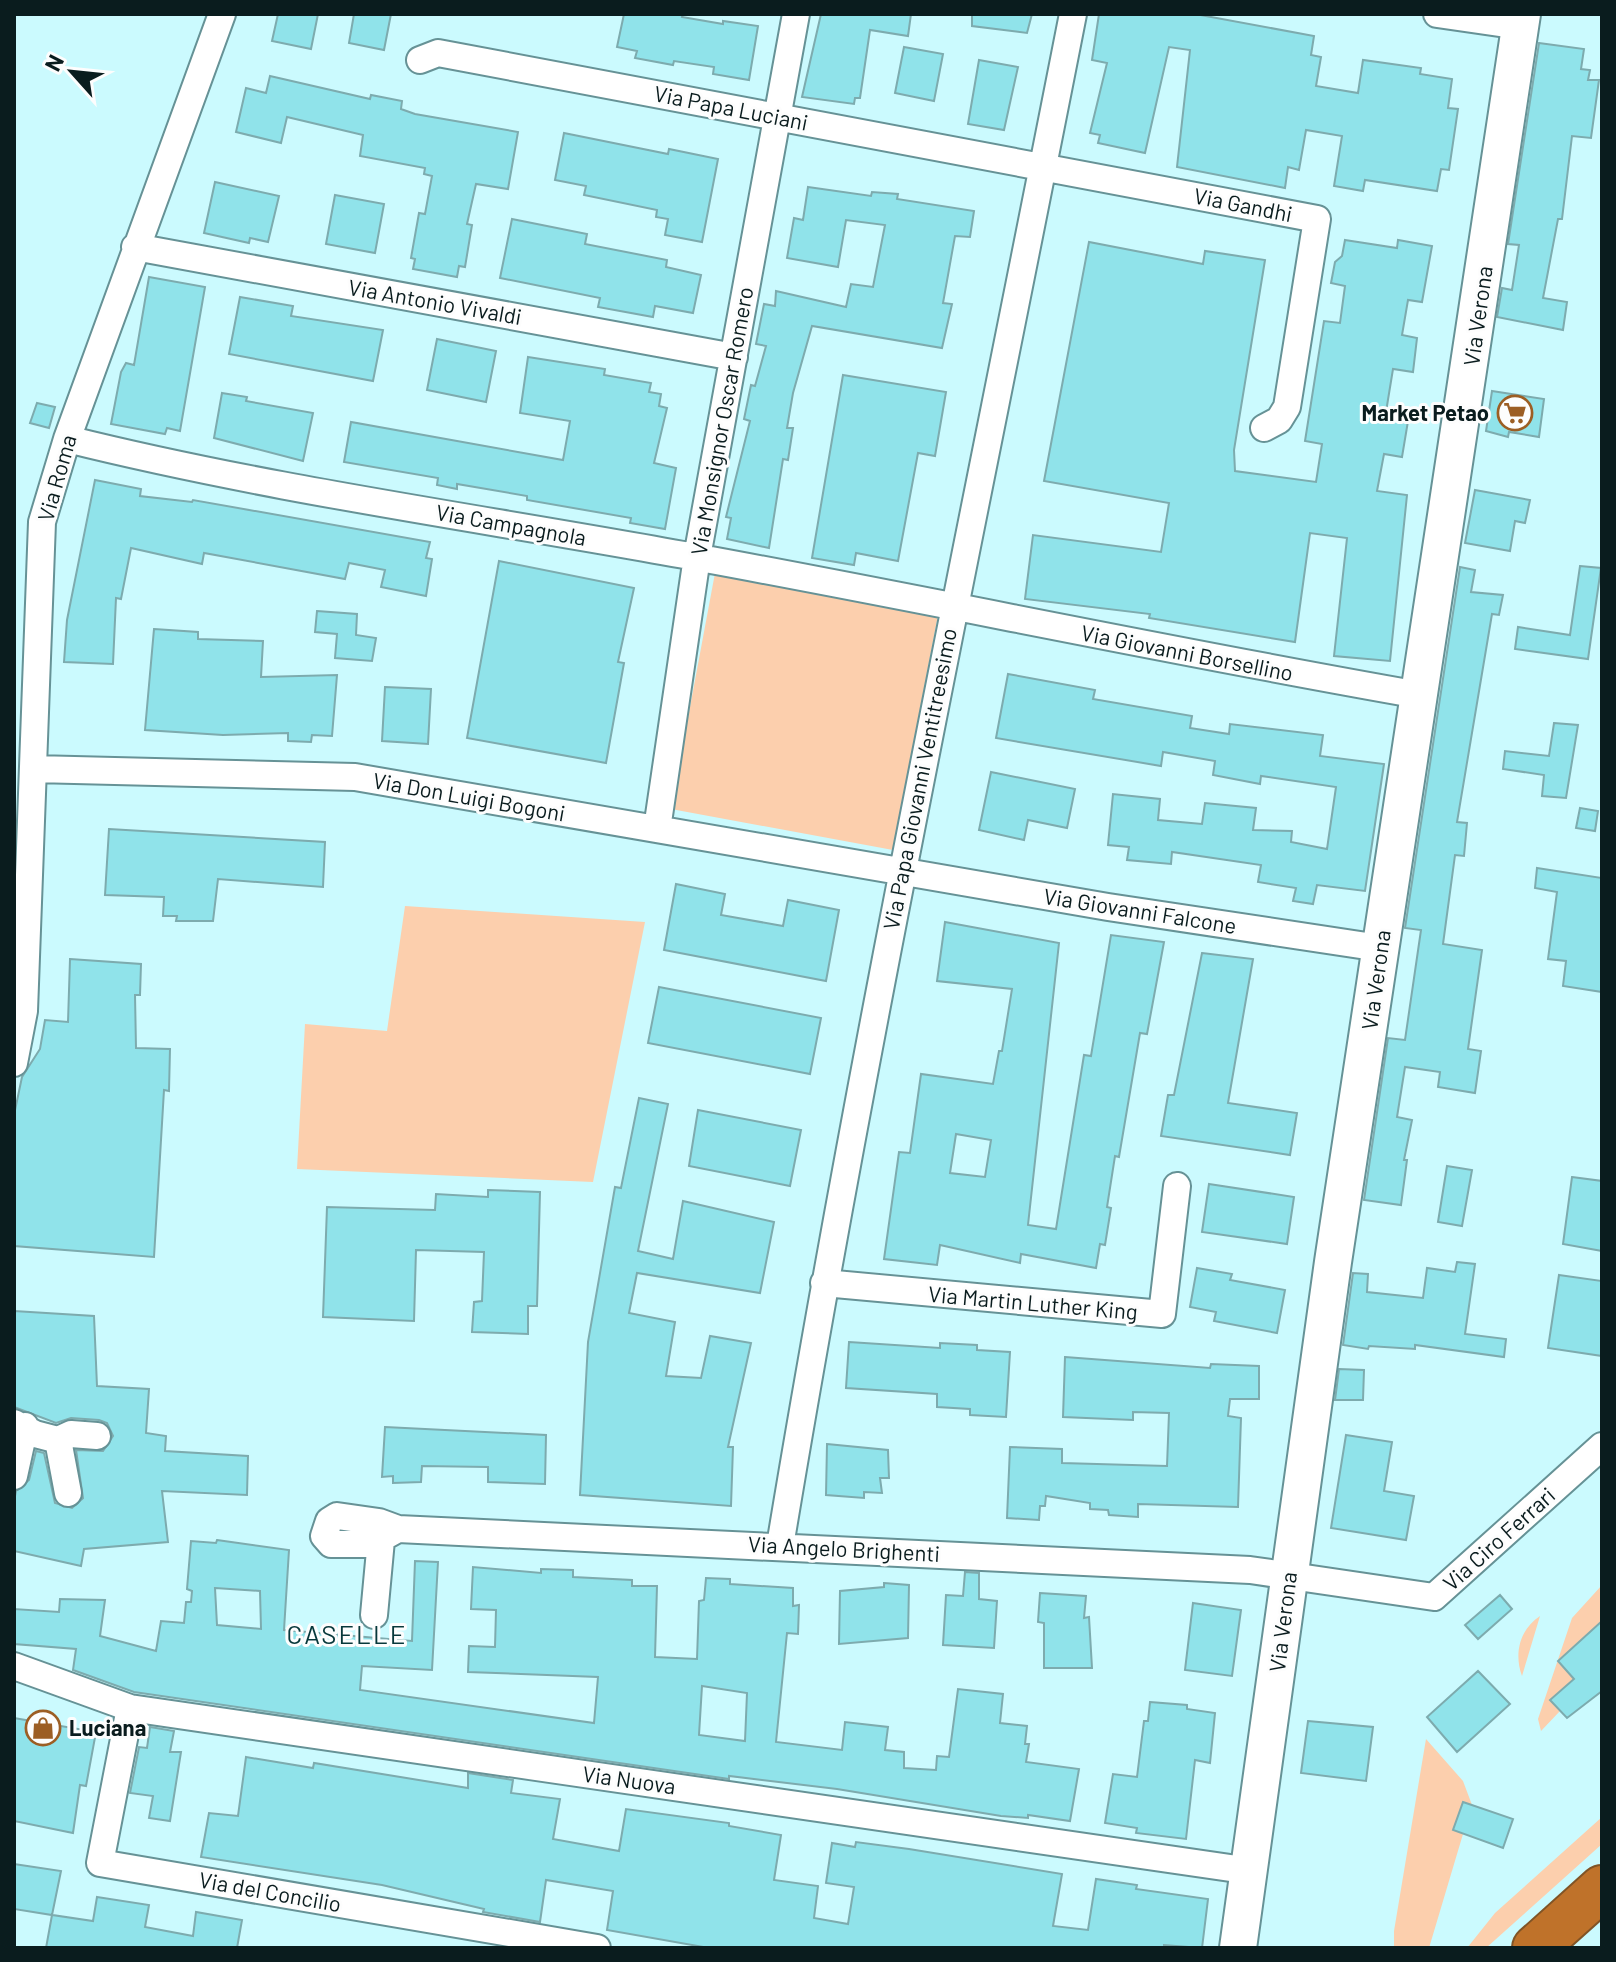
<svg xmlns="http://www.w3.org/2000/svg" width="1616" height="1962" font-family="Barlow,sans-serif">
  <rect width="100%" height="100%" fill="#cbfafe"/>
  <!-- green -->
  <path fill="#fccfad" d="M715,573L938,615L893,850L671,809Z
    M405,906L645,922L593,1182L297,1169L305,1024L387,1031Z
    M1602,1585V1621L1558,1661L1574,1679L1551,1700L1560,1711L1541,1731L1538,1719L1572,1618Z
    M1540,1616L1522,1676C1514,1654 1519,1630 1540,1616Z
    M1426,1739L1463,1781L1472,1805L1463,1802L1453,1830L1463,1834L1429,1948H1394V1931Z
    M1602,1817V1844L1486,1948H1467L1495,1913Z"/>
  <!-- building -->
  <path fill="#90e3ea" stroke="#7dabae" stroke-width="2" fill-rule="evenodd" d="M278,14H318L311,49L272,41Z
    M354,14H391L384,50L349,43Z
    M624,14H683L682,17L723,24V21L758,26L749,80L713,74L714,67L674,61L673,65L635,58L637,51L617,47Z
    M821,14H911L908,36L870,30L860,98H855L854,104L802,97Z
    M972,14H1032L1027,33L972,26Z
    M1099,14H1195L1314,36L1311,55L1321,57L1316,86L1358,93L1363,60L1421,68L1420,74L1452,79L1448,108L1458,109L1449,170L1441,169L1437,191L1365,180L1363,191L1334,186L1342,136L1306,130L1299,170L1288,167L1285,188L1177,167L1190,50L1169,47L1145,153L1098,143L1100,135L1090,133L1107,63L1092,60Z
    M1539,43L1584,49L1581,69L1590,70L1588,80H1599L1591,138L1572,136L1562,219H1558L1543,298L1567,302L1563,330L1497,317L1502,288L1512,290L1519,245L1508,244Z
    M904,47L943,54L934,101L895,93Z
    M979,60L1018,67L1004,130L968,124Z
    M270,76L370,99L371,95L402,101L401,109L415,114L518,132L508,189L476,184L467,224L472,225L465,267L459,266L457,277L413,269L415,259L411,258L419,213L425,214L432,176L424,174L425,168L360,156L363,135L287,117L281,143L236,132L246,88L266,93Z
    M564,133L668,154L669,149L718,159L702,242L665,235L668,219L656,217L657,210L584,195L586,186L555,180Z
    M215,182L279,196L268,242L250,238L249,243L204,233Z
    M808,187L871,196L872,192L898,194L897,199L974,211L970,237L955,236L943,303L952,304L942,348L812,326L793,393L787,428H793L788,460L783,459L769,548L727,539L731,518L726,517L750,421L744,419L751,385L755,386L766,346L756,344L764,304L775,306L776,291L846,307L851,284L873,287L885,225L846,220L838,267L787,258L794,218L803,220Z
    M335,195L384,204L375,253L326,244Z
    M512,219L587,234L585,244L667,260L666,267L701,275L693,313L655,306L653,317L598,307L600,298L500,278Z
    M1345,240L1397,248L1398,240L1432,246L1422,302L1408,300L1402,335L1417,338L1413,372L1393,369L1385,418L1408,421L1402,457L1384,454L1377,491L1407,495L1390,661L1334,656L1347,538L1310,533L1295,642L1149,618L1150,614L1025,599L1033,535L1161,552L1169,503L1044,481L1089,242L1203,264L1205,251L1265,260L1234,450L1235,471L1316,482L1322,444L1305,441L1324,321L1340,323L1345,286L1331,283L1335,262L1342,256Z
    M149,277L205,287L180,431L167,428L165,434L111,424L121,372L126,363L134,365Z
    M240,297L293,306L291,316L383,330L373,381L229,354Z
    M437,339L496,351L486,402L427,390Z
    M528,357L605,369L604,375L651,383L649,392L661,394L659,406L667,408L654,463L676,468L665,529L630,523L631,518L527,500V496L457,484V489L437,485L438,478L344,462L351,422L563,460L570,421L520,413Z
    M843,375L946,392L935,456L918,453L898,561L856,553L854,565L812,558Z
    M1492,391L1544,399L1539,437L1509,432L1508,437L1486,431Z
    M222,393L247,397L246,401L313,413L303,461L214,438Z
    M37,403L55,407L49,428L30,423Z
    M95,480L141,489L140,496L192,502L193,500L430,542L426,558L432,559L426,596L381,587L385,570L349,563L345,579L204,553L202,564L131,548L121,599L116,598L113,664L64,662L67,620Z
    M1475,490L1530,500L1525,523L1515,521L1510,551L1465,543Z
    M499,561L634,588L618,662L624,663L606,763L467,738Z
    M1580,566L1601,568L1588,659L1515,649L1518,627L1570,635Z
    M1460,567L1475,570L1471,592L1503,595L1499,615L1492,614L1457,822L1467,823L1464,856L1455,855L1443,944L1482,950L1468,1049L1481,1051L1475,1093L1438,1087L1440,1072L1405,1067L1397,1117L1412,1120L1404,1160H1407L1401,1205L1364,1200L1388,1038L1405,1040L1421,930L1405,928Z
    M317,611L357,614L356,635L376,638L372,661L335,658L337,634L315,632Z
    M154,629L198,632V639L263,641L261,677L337,675L332,736L312,735L311,742L288,741V733L223,735L145,730Z
    M1008,674L1095,690L1093,699L1192,716L1190,728L1229,734L1230,724L1323,735L1320,756L1384,764L1365,891L1317,885L1313,904L1293,901L1296,888L1258,882L1261,865L1172,852L1171,864L1127,860L1129,847L1108,845L1113,794L1160,799L1158,820L1202,824L1205,803L1256,808L1253,830L1292,831L1291,842L1327,849L1336,787L1261,776L1260,784L1213,775L1215,761L1163,752L1161,766L996,738Z
    M385,687L431,689L428,744L382,741Z
    M1554,723L1578,725L1566,798L1542,796L1544,775L1503,769L1505,751L1549,756Z
    M991,772L1075,789L1067,828L1028,820L1024,840L979,830Z
    M1580,808L1598,811L1595,831L1576,828Z
    M109,829L325,842L323,887L218,879L213,921H176L177,916H163L164,897L105,895Z
    M1537,868L1602,878V992L1563,986L1566,961L1548,959L1557,892L1535,888Z
    M676,884L725,894L721,915L783,926L788,900L839,910L826,981L664,950Z
    M945,922L1059,943L1028,1225L1056,1229L1084,1055L1091,1056L1111,935L1164,942L1147,1034L1140,1033L1119,1157L1115,1156L1107,1207L1111,1208L1105,1245L1100,1244L1096,1268L1021,1254L1020,1263L940,1245L937,1265L884,1259L899,1152L910,1153L921,1074L993,1084L999,1051H1002L1012,989L937,981ZM956,1134L991,1140L985,1177L950,1173Z
    M1202,953L1253,959L1228,1103L1297,1113L1290,1155L1161,1136L1168,1095H1174Z
    M70,959L141,964L140,995H135L136,1048L170,1049L169,1091L164,1090L154,1257L14,1246V1115L22,1077L40,1049L45,1020L68,1022Z
    M659,987L821,1018L810,1074L648,1043Z
    M639,1098L668,1104L638,1251L673,1259L683,1201L774,1222L760,1293L637,1273L629,1313L675,1322L666,1376L701,1378L710,1336L751,1343L728,1447H733L731,1506L580,1495L588,1342L615,1187L621,1188Z
    M698,1110L801,1130L790,1186L689,1166Z
    M1447,1166L1472,1170L1462,1226L1438,1222Z
    M1572,1177L1602,1181V1251L1563,1244Z
    M1209,1184L1294,1197L1287,1244L1202,1232Z
    M488,1190L540,1192L537,1306H528V1334L472,1332L474,1302L482,1301L484,1252L416,1250L414,1321L323,1317L327,1207L435,1210L436,1194L488,1197Z
    M1457,1262L1475,1264L1465,1334L1506,1339L1504,1357L1415,1345V1349L1369,1346L1368,1349L1343,1345L1353,1273L1368,1274L1367,1292L1423,1298L1427,1268L1455,1272Z
    M1197,1268L1232,1274L1230,1280L1285,1290L1277,1333L1214,1321L1216,1312L1190,1307Z
    M1559,1275L1602,1281V1356L1548,1348Z
    M14,1311L94,1316L97,1386L149,1389L146,1433L166,1436L165,1451L248,1456L247,1495L162,1491L168,1542L84,1549L81,1566L14,1551V1501L16,1491L29,1480L36,1451L44,1453L55,1503L72,1508L83,1498L76,1450L103,1451L113,1436L107,1423L99,1420L71,1418L56,1423L14,1407Z
    M849,1342L940,1348V1343L977,1345V1350L1010,1352L1006,1417L970,1415V1409L937,1407V1394L846,1388Z
    M1065,1357L1210,1368L1211,1364L1259,1366V1399H1230L1228,1416L1241,1418L1238,1507L1138,1504V1517L1109,1515L1108,1510L1090,1509V1503L1046,1496L1045,1506H1040L1039,1520L1007,1518L1010,1447L1062,1449V1463L1167,1466L1169,1413L1133,1412V1420L1063,1417Z
    M1339,1369L1364,1370L1363,1400H1335Z
    M385,1427L546,1435L545,1484L488,1482V1467L422,1466L421,1482L393,1483V1476L382,1477Z
    M1346,1435L1392,1442L1384,1491L1414,1496L1406,1540L1331,1528Z
    M827,1444L888,1450L889,1478H880L882,1493L864,1492V1498L826,1495Z
    M217,1540L289,1550L284,1630L412,1641L415,1561L438,1562L432,1670L362,1666L360,1690L594,1723L598,1677L468,1672L469,1646L495,1647L496,1610L471,1609L473,1567L541,1573V1569L573,1570V1577L632,1580V1586H657L655,1657L697,1659L699,1601L704,1600L706,1578L730,1579V1584L793,1588V1606L799,1605L798,1634L787,1633L776,1742L842,1750L845,1722L888,1727L885,1750L904,1752V1768L936,1770L937,1756L949,1757L958,1689L1003,1694L1000,1723L1027,1726L1025,1744H1029L1026,1762L1079,1769L1070,1821L1028,1815V1818L1001,1816L837,1789L729,1776V1779L134,1692L73,1670L76,1649L14,1644V1609L59,1612L60,1599L105,1600L100,1636L156,1651L161,1621L184,1623L186,1602H191L192,1591L187,1589L191,1541L216,1543ZM215,1588L260,1591L261,1629L217,1625ZM702,1686L747,1693L745,1741L699,1735Z
    M965,1572L979,1573V1599L997,1601L994,1648L943,1645L946,1595L963,1596Z
    M884,1583L909,1585L908,1638L839,1644L840,1591L884,1587Z
    M1040,1593L1086,1596L1084,1618L1089,1617L1092,1668H1044V1623L1038,1622Z
    M1500,1595L1512,1609L1478,1639L1465,1625Z
    M1193,1603L1241,1610L1232,1676L1185,1670Z
    M1602,1621V1691L1567,1718L1550,1700L1574,1679L1558,1661Z
    M1478,1671L1510,1704L1457,1752L1427,1717Z
    M1150,1702L1187,1705V1709L1215,1713L1210,1763L1195,1760L1186,1839L1136,1833L1137,1828L1105,1823L1113,1774L1137,1777L1144,1721H1148Z
    M14,1718L96,1732L86,1786L80,1785L73,1833L14,1821Z
    M1308,1721L1373,1727L1366,1781L1301,1773Z
    M150,1727L174,1731L170,1752H181L170,1821L149,1818L153,1796L130,1793L139,1747L147,1748Z
    M246,1757L313,1768L314,1763L468,1788V1773L513,1780L511,1793L560,1799L553,1839L619,1851L626,1809L729,1823V1826L781,1835L774,1880L818,1886L814,1918L848,1924L854,1887L826,1883L832,1843L855,1847L856,1842L909,1849L1062,1874L1053,1926L1088,1930L1096,1879L1137,1885L1136,1889L1208,1899L1202,1948L1164,1945V1948H709L607,1930L613,1891L546,1880L540,1922L483,1912L484,1909L382,1885L201,1857L209,1813L238,1816Z
    M1463,1802L1513,1819L1503,1848L1453,1830Z
    M14,1864L61,1871L52,1915L14,1909Z
    M97,1897L149,1905L145,1927L193,1936L196,1912L242,1920L237,1948H46L52,1915L93,1921Z"/>
  <g fill="none" stroke-linecap="round" stroke-linejoin="round">
    <!-- street casing -->
    <g stroke="#669296" stroke-width="30">
      <path id="street" d="M1437,14L1520,26
        M420,60L438,53L1317,219L1287,407L1279,420L1264,428
        M135,247L734,357
        M67,439C276,491 489,519 700,558C940,602 1179,653 1420,695
        M34,769L355,777L1108,907L1380,948
        M657,829L697,557L796,14
        M14,1063L24,1011L42,522L67,439L222,14
        M824,1283L1162,1314L1177,1186
        M14,1423L35,1434L58,1440L71,1434L97,1436
        M58,1440L68,1493
        M14,1476L25,1426
        M398,1529L371,1544H331L324,1536L329,1521L337,1516L379,1522L398,1529L1250,1570L1434,1597L1602,1446
        M780,1546C865,1033 973,524 1073,14
        M374,1615L381,1540
        M14,1666L130,1708L1251,1871
        M130,1708L100,1863L597,1948"/>
    </g>
    <!-- secondary casing -->
    <g stroke="#669296" stroke-width="40">
      <path id="secondary" d="M1238,1948L1333,1262L1522,14"/>
    </g>
    <!-- highway casing -->
    <g stroke="#805426" stroke-width="48">
      <path id="highway" d="M1535,1948L1602,1888"/>
    </g>
    <!-- street -->
    <use href="#street" stroke="#fff" stroke-width="26"/>
    <!-- secondary -->
    <use href="#secondary" stroke="#fff" stroke-width="36"/>
    <!-- highway -->
    <use href="#highway" stroke="#bf722a" stroke-width="44"/>
  </g>
  <!-- icons -->
  <defs>
    <g id="supermarket-ring" transform="scale(1.8)"><circle r="9.5" fill="#fdfdfd" stroke="#9c5e24" stroke-width="1.5"/><path d="M-6-5.5h2.5l.6 2H6L4.5 2H-2.5L-4.4-4H-6ZM-1.5 3.2a1.3 1.3 0 1 0 .1 0ZM3 3.2a1.3 1.3 0 1 0 .1 0Z" fill="#9c5e24"/></g>
    <g id="shop-ring" transform="scale(1.8)"><circle r="9.5" fill="#fdfdfd" stroke="#9c5e24" stroke-width="1.5"/><path d="M-5-2.5h2.3a2.7 3.5 0 0 1 5.4 0H5L5.5 6h-11ZM-1.5-2.5h3a1.5 2.3 0 0 0-3 0Z" fill="#9c5e24"/></g>
  </defs>
  <g fill-rule="evenodd">
    <use href="#supermarket-ring" x="1515" y="413"/>
    <use href="#shop-ring" x="43" y="1728"/>
  </g>
  <g text-anchor="middle" stroke-width="6" stroke-linejoin="round" paint-order="stroke">
    <!-- street labels -->
    <g font-size="22" fill="#0a1c1e" stroke="#fdfdfd">
      <text transform="translate(731 108) rotate(11)" y="8">Via Papa Luciani</text>
      <text transform="translate(1243 205) rotate(11)" y="8">Via Gandhi</text>
      <text transform="translate(435 302) rotate(10)" y="8">Via Antonio Vivaldi</text>
      <text transform="translate(1478 316) rotate(-82)" y="8">Via Verona</text>
      <text transform="translate(722 421) rotate(-80)" y="8">Via Monsignor Oscar Romero</text>
      <text transform="translate(57 478) rotate(-74)" y="8">Via Roma</text>
      <text transform="translate(511 525) rotate(10)" y="8">Via Campagnola</text>
      <text transform="translate(1187 653) rotate(11)" y="8">Via Giovanni Borsellino</text>
      <text transform="translate(920 779) rotate(-79)" y="8">Via Papa Giovanni Ventitreesimo</text>
      <text transform="translate(469 797) rotate(10)" y="8">Via Don Luigi Bogoni</text>
      <text transform="translate(1140 911) rotate(9)" y="8">Via Giovanni Falcone</text>
      <text transform="translate(1376 980) rotate(-82)" y="8">Via Verona</text>
      <text transform="translate(1033 1303) rotate(5)" y="8">Via Martin Luther King</text>
      <text transform="translate(1499 1539) rotate(-42)" y="8">Via Ciro Ferrari</text>
      <text transform="translate(844 1549) rotate(3)" y="8">Via Angelo Brighenti</text>
      <text transform="translate(1283 1622) rotate(-83)" y="8">Via Verona</text>
      <text transform="translate(629 1780) rotate(8)" y="8">Via Nuova</text>
      <text transform="translate(270 1892) rotate(10)" y="8">Via del Concilio</text>
    </g>
    <!-- poi labels -->
    <g font-size="22" font-weight="bold" fill="#0a1c1e" stroke="#fdfdfd" text-anchor="end">
      <text x="1489" y="421">Market Petao</text>
      <text x="69" y="1736" text-anchor="start">Luciana</text>
    </g>
    <!-- quarter labels -->
    <g font-size="26" letter-spacing="2" fill="#07383b" stroke="#fdfdfd">
      <text x="347" y="1644">CASELLE</text>
    </g>
  </g>
  <!-- border -->
  <rect width="1616" height="1962" fill="none" stroke="#0a1c1e" stroke-width="32"/>
  <!-- north arrow -->
  <g transform="translate(72 72) rotate(297)" stroke="#fdfdfd" stroke-width="6" paint-order="stroke">
  <path d="M0-6L14 30L0 20L-14 30Z" fill="#0a1c1e"/>
  <text y="-12" font-size="22" font-weight="bold" text-anchor="middle" fill="#0a1c1e">N</text>
  </g>
</svg>
